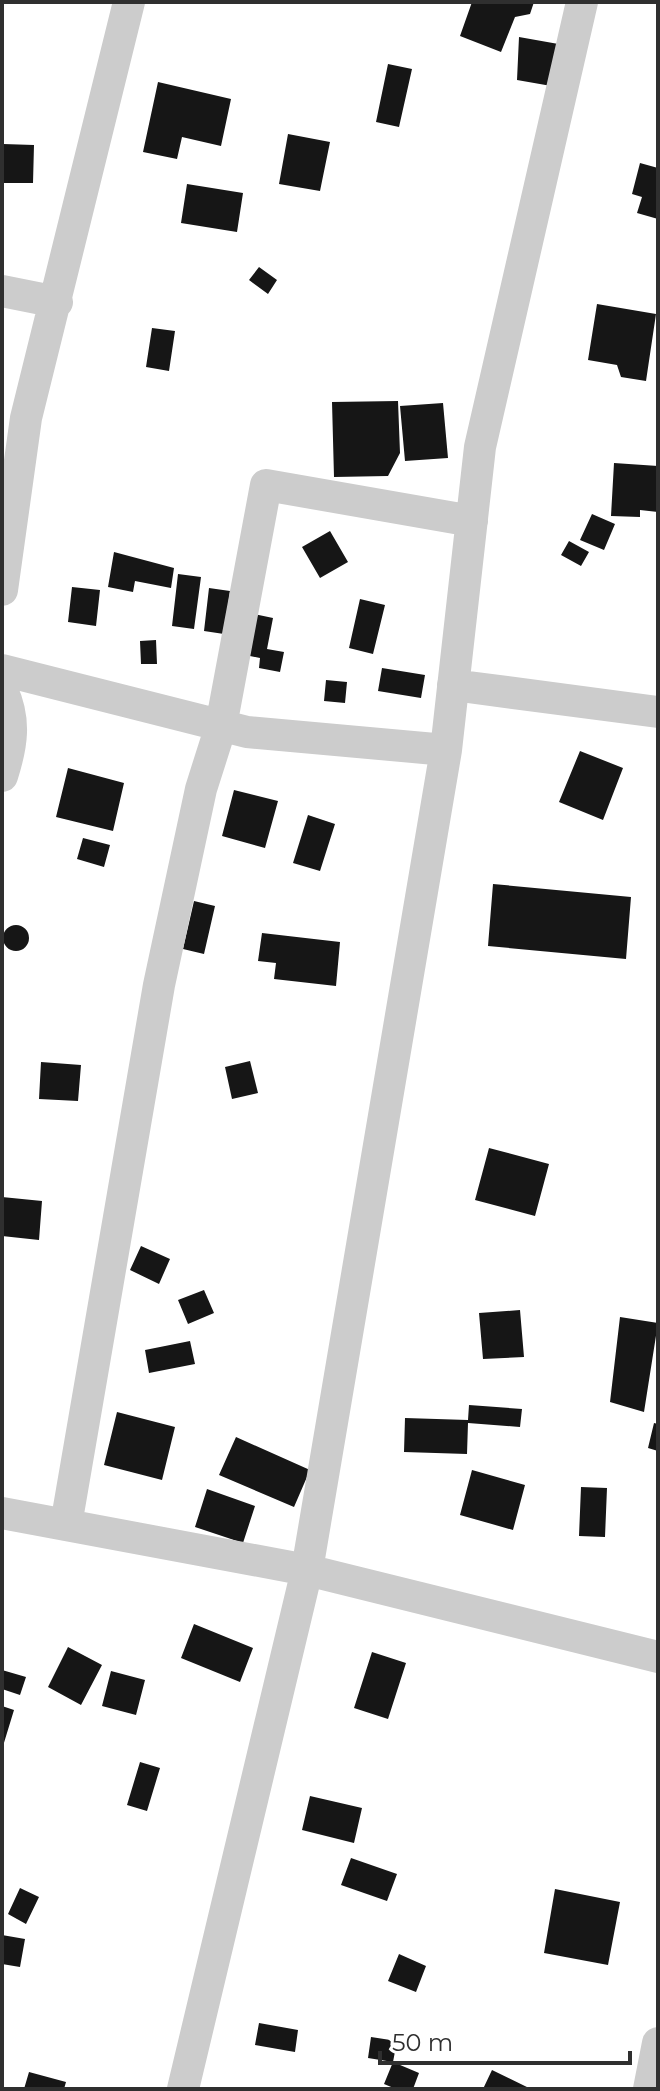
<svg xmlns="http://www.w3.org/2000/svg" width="660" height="2091" font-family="Montserrat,sans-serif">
  <rect width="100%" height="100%" fill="#fff"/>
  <!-- building -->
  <path fill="#161616" d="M472,2H534L530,14L515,17L501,52L460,36Z
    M519,37L564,45L557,87L517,80Z
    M388,64L412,69L399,127L376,122Z
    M158,82L231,99L221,146L182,137L177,159L143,152Z
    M288,134L330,142L320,191L279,184Z
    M3,144L34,145L33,183H3Z
    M640,163L658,168V219L637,213L642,197L632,194Z
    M187,184L243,193L237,232L181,223Z
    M259,267L277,280L268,294L249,280Z
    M597,304L656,314L646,381L621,377L617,365L588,360Z
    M152,328L175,331L169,371L146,367Z
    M398,401L400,453L388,476L334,477L332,402Z
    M443,403L448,458L405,461L400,406Z
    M614,463L658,466V512L640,510V517L611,516Z
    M592,514L615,524L604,550L580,540Z
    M330,531L348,562L320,578L302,547Z
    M569,541L589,552L581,566L561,555Z
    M114,552L174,568L171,588L135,581L133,592L108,587Z
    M178,574L201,577L194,629L172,626Z
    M72,587L100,590L96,626L68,622Z
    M209,588L230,591L224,634L204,631Z
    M360,599L385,605L373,654L349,648Z
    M254,614L273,618L267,649L284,652L280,672L259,668L260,658L245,655Z
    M156,640L157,664H141L140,641Z
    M382,668L425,675L421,698L378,691Z
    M326,680L347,682L345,703L324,701Z
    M580,751L623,768L603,820L559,802Z
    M68,768L124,783L113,831L56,817Z
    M234,790L278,801L265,848L222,836Z
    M308,815L335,824L320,871L293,863Z
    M83,838L110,845L104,867L77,859Z
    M493,884L631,897L626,959L488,946Z
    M194,901L215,906L204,954L183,949Z
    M3 938a13 13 0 1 1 26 0a13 13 0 1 1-26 0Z
    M262,933L340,942L336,986L274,979L276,963L258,961Z
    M250,1061L258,1093L232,1099L225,1067Z
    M41,1062L81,1065L78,1101L39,1099Z
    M489,1148L549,1164L535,1216L475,1200Z
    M2,1197L42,1201L39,1240L2,1236Z
    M141,1246L170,1259L159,1284L130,1270Z
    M204,1290L214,1313L188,1324L178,1300Z
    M520,1310L524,1357L483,1359L479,1313Z
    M620,1317L658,1323L644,1412L610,1402Z
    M190,1341L195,1364L149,1373L145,1350Z
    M469,1405L522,1409L520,1427L468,1423L467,1454L404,1452L405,1418L468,1420Z
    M117,1412L175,1427L162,1480L104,1465Z
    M654,1423L658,1424V1451L648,1448Z
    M236,1437L310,1470L294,1507L219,1475Z
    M472,1470L525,1485L513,1530L460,1515Z
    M581,1487L607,1488L605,1537L579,1536Z
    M207,1489L255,1506L243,1543L195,1527Z
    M194,1624L253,1648L240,1682L181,1658Z
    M68,1647L102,1665L81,1705L48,1687Z
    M372,1652L406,1663L388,1719L354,1708Z
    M2,1670L26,1677L20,1695L2,1689Z
    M111,1671L145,1680L136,1715L102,1706Z
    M2,1706L14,1710L3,1746H2Z
    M140,1762L160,1768L147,1811L127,1805Z
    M310,1796L362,1808L354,1843L302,1830Z
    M351,1858L397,1874L387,1901L341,1885Z
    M20,1888L39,1897L26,1924L8,1914Z
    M555,1889L620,1902L608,1965L544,1953Z
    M2,1935L25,1939L20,1967L2,1964Z
    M399,1954L426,1966L416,1992L388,1981Z
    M259,2023L298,2030L295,2052L255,2045Z
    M371,2037L397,2041L393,2062L368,2058Z
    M393,2062L419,2073L413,2089H396L384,2084Z
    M492,2070L531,2089H483Z
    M29,2072L66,2082L64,2089H24Z"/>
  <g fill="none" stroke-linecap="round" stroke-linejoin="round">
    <!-- street -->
    <path stroke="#ccc" stroke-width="32" d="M2,291L57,302
      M2,590L26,418L129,2
      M2,670L247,732L446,750
      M453,685L658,712
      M2,690C16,720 12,745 2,776
      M2,1513L307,1570L658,1657
      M66,1525L159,985L201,789L221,726L266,485L472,521
      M183,2089L307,1570L446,750L480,447L582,2
      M649,2089L658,2043"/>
  </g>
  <!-- border -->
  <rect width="660" height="2091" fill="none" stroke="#2f2f2f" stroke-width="8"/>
  <!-- scale -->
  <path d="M380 2051v12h250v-12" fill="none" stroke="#2f2f2f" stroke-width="4"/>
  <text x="392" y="2051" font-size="24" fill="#2f2f2f" stroke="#ffffff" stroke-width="6" paint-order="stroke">50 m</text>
</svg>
